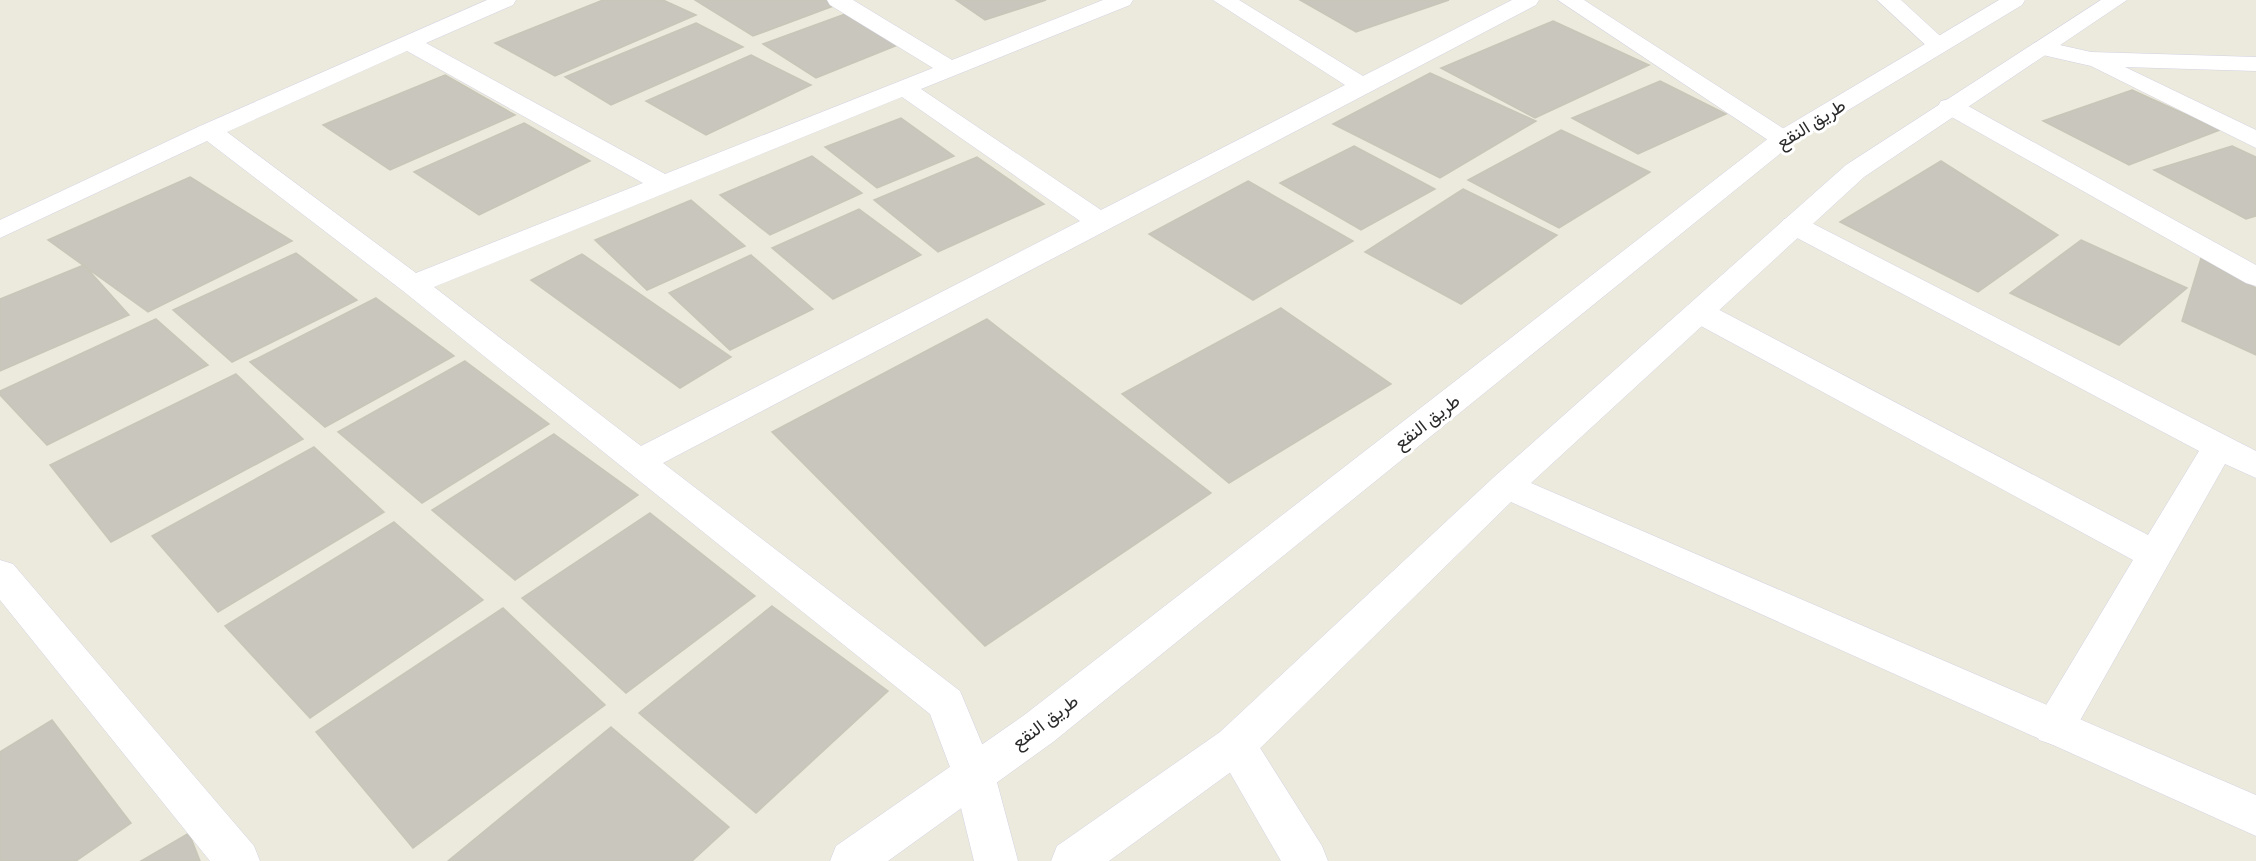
<svg xmlns="http://www.w3.org/2000/svg" width="2256" height="861" font-family="'Exo 2',Vazirmatn,sans-serif">
  <rect width="100%" height="100%" fill="#eceadd"/>
  <!-- building -->
  <path fill="#c8c6bd" stroke="#c7c6b7" stroke-width="1.5" d="M603,0H663L696,15L555,76L495,43Z
    M695,0H828L836,5L753,36Z
    M956,0H1046L985,20Z
    M1300,0H1449L1356,32Z
    M845,14L898,45L816,78L763,44Z
    M1553,21L1649,65L1535,118L1441,68Z
    M696,23L743,47L611,105L565,77Z
    M751,55L811,85L706,135L646,101Z
    M1430,73L1536,121L1440,178L1333,124Z
    M445,75L515,115L390,170L323,125Z
    M1660,81L1726,114L1638,154L1572,118Z
    M2132,90L2220,130L2129,165L2043,121Z
    M901,118L954,156L877,188L825,147Z
    M524,123L590,161L479,215L414,172Z
    M1561,130L1650,172L1559,228L1468,180Z
    M1354,146L1435,189L1361,230L1280,183Z
    M2232,146L2256,157V216L2246,219L2154,170Z
    M812,156L862,193L770,235L720,195Z
    M977,157L1044,204L938,252L874,200Z
    M1941,161L2058,235L1978,292L1840,222Z
    M190,177L292,241L148,312L48,240Z
    M1248,181L1353,241L1253,300L1149,234Z
    M1463,189L1557,235L1461,304L1365,252Z
    M691,200L745,246L647,290L595,240Z
    M859,209L921,255L833,299L772,248Z
    M2081,240L2187,288L2119,345L2010,293Z
    M296,253L357,300L232,362L173,310Z
    M582,254L731,357L680,388L531,280Z
    M751,255L813,309L730,350L669,293Z
    M2201,258L2256,288V355L2182,321Z
    M84,265L129,315L0,371V299Z
    M376,298L454,356L325,427L250,362Z
    M1281,308L1391,384L1229,483L1122,394Z
    M156,319L208,365L47,445L0,395V391Z
    M987,319L1211,493L985,646L772,432Z
    M465,361L549,424L422,503L338,432Z
    M236,374L303,439L111,542L50,465Z
    M554,434L638,495L515,580L432,510Z
    M314,447L384,512L218,612L152,536Z
    M650,513L755,596L626,693L522,598Z
    M394,522L483,600L310,718L225,626Z
    M772,606L888,691L756,813L639,713Z
    M503,608L605,705L413,848L316,732Z
    M52,720L131,823L76,861H0V752Z
    M611,727L729,827L692,861H448Z
    M189,833L200,861H141Z"/>
  <g fill="none" stroke-linecap="round" stroke-linejoin="round">
    <!-- street casing -->
    <g stroke="#d4d2e3" stroke-width="1">
      <path id="street" d="M487,0H516L513,5L426,43L665,174L933,68L830,5L827,0H853L952,60L1103,0H1133L1130,5L921,89L1101,210L1345,85L1213,0H1239L1363,76L1512,0H1539L1536,5L663,463L960,691L995,775L1018,861H974L953,775L930,714L403,291L207,141L0,238V220L200,126ZM407,51L643,183L416,273L227,132ZM902,97L1080,221L641,446L434,287Z
        M1558,0H1584L1792,134L1796,139L1792,144L1783,147L1774,144Z
        M1877,0H1901L1950,45L1947,50H1931Z
        M2042,41L2091,52L2256,57V71L2125,67L2256,130V148L2091,66L2034,53L2031,48L2034,43Z
        M1950,99L1959,101L2256,265V286L2246,283L1941,111L1938,106L1941,101Z
        M1794,217L1804,219L2256,451V478L2225,464L2069,740L2054,745L2039,740L2033,727L2133,560L1688,319L1684,312L1688,305L1699,303L1710,305L2148,535L2199,451L1784,231L1780,225L1784,219Z
        M0,560L13,564L254,846L260,861H210L0,600Z
        M1235,727L1250,732L1322,846L1328,861H1281L1214,745L1220,732Z"/>
    </g>
    <!-- secondary casing -->
    <g stroke="#d4d2e3" stroke-width="1">
      <path id="secondary" d="M1999,0H2025L2022,5L1792,144L1053,742L888,861H830L836,846L1023,716L1774,134Z
        M2101,0H2127L1864,177L1531,483L2256,795V836L1511,502L1250,758L1109,861H1051L1057,846L1220,732L1494,477L1846,165Z"/>
    </g>
    <!-- street -->
    <use href="#street" fill="#fff" fill-rule="evenodd"/>
    <!-- secondary -->
    <use href="#secondary" fill="#fff" fill-rule="evenodd"/>
  </g>
  <g text-anchor="middle" stroke-width="6" stroke-linejoin="round" paint-order="stroke">
    <!-- street labels -->
    <g font-size="18" fill="#2b2b2b" stroke="#fff">
      <text transform="translate(1811 124) rotate(-32)" y="6">طريق النقع</text>
      <text transform="translate(1427 422) rotate(-38)" y="6">طريق النقع</text>
      <text transform="translate(1045 722) rotate(-37)" y="6">طريق النقع</text>
    </g>
  </g>
</svg>
